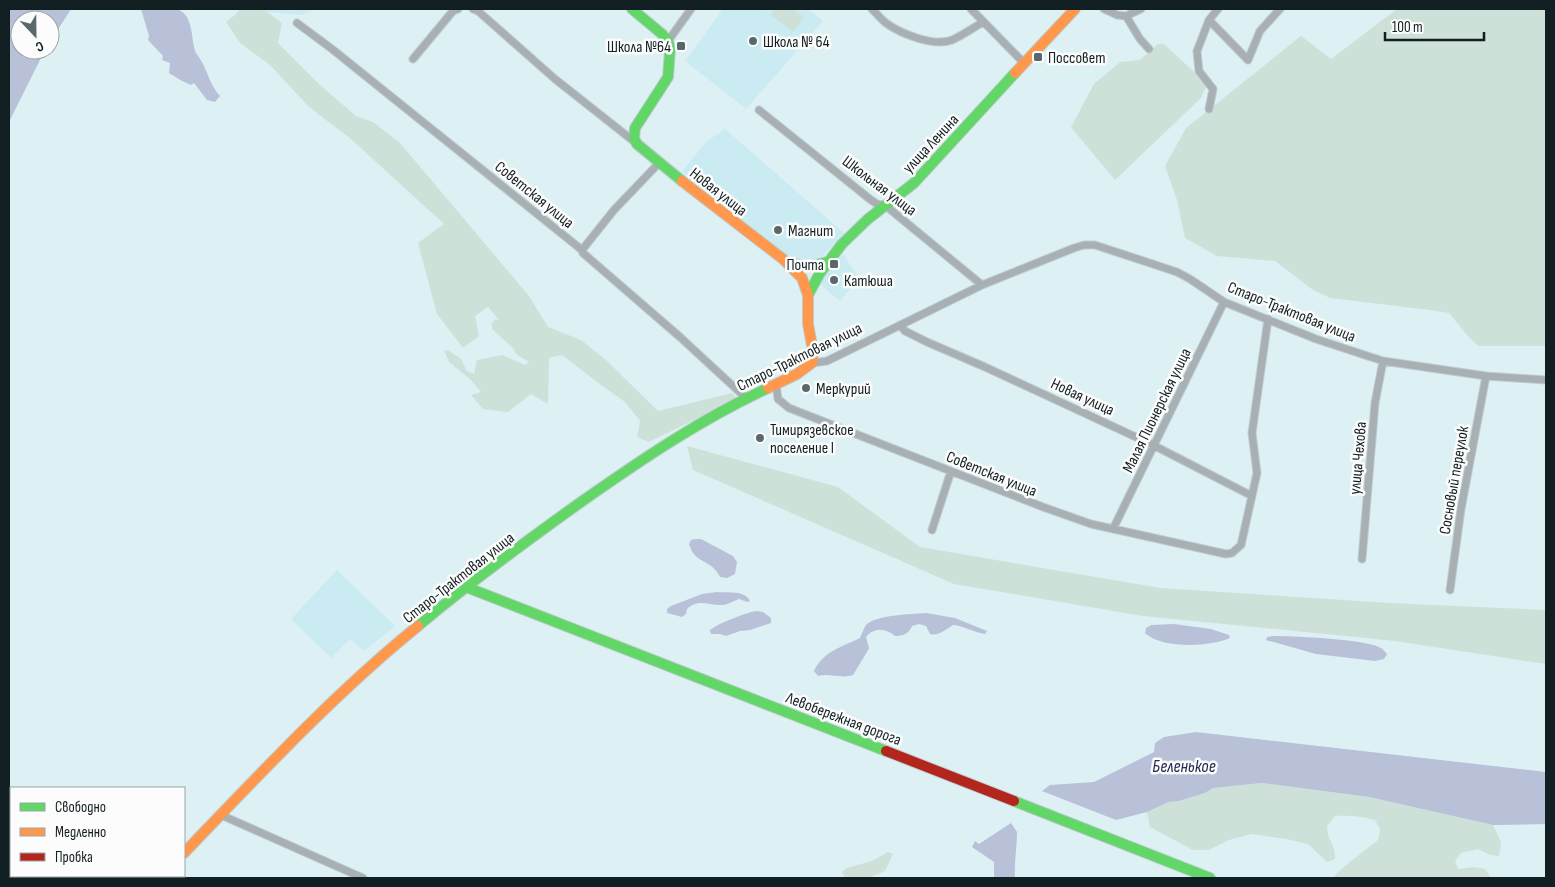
<svg xmlns="http://www.w3.org/2000/svg" width="1555" height="887" font-family="'Sofia Sans Condensed',sans-serif">
  <rect width="100%" height="100%" fill="#ddf0f4"/>
  <!-- built -->
  <path fill="#caebf2" d="M228,9H314L302,15Z
    M723,9H760L764,11L766,9H808L823,21L746,109L685,61Z
    M725,129L844,233L819,260L794,261L682,172L706,142Z
    M843,254L859,278L840,301L819,283Z
    M337,570L395,626L364,651L350,639L331,658L291,619Z"/>
  <!-- green -->
  <path fill="#cee1d8" d="M240,9H263L282,23L278,43L319,84L356,116L373,122L400,143L529,296L548,327L581,340L607,361L658,411L732,393L737,399L649,442L637,437L640,421L625,402L601,385L562,355L549,358L548,404L531,394L508,412L483,409L471,395L481,392L471,380L449,362L444,350L449,351L461,359L467,371L474,374L477,360L502,355L525,365L529,362L516,354L514,349L492,329V323L495,319L499,320L488,307L475,316L479,336L463,348L437,314L418,243L444,224L351,139L309,107L270,65L240,43L226,22L235,15Z
    M775,9H793L804,17L793,32L771,15Z
    M1397,9H1546V346H1478L1467,335L1449,313L1430,310L1330,298L1313,290L1275,261L1217,256L1185,238L1177,200L1165,166L1186,128L1301,36L1331,59Z
    M1158,44H1164L1207,84L1201,98L1115,180L1071,127L1094,84L1120,62L1140,60Z
    M687,446L838,487L920,547L1160,588L1389,603L1546,610V664L1395,641L1143,616L954,584L693,470Z
    M1262,783L1369,797L1493,825L1501,842L1499,856L1490,855L1478,849L1461,853L1455,861L1458,869L1474,867L1485,869L1491,878H1333L1341,869L1378,840L1380,829L1375,820C1361,816 1349,815 1335,816L1327,826C1327,841 1336,844 1335,859L1327,862L1308,844L1286,839L1252,834L1229,840L1209,850H1193L1150,827L1147,812L1169,802L1179,801L1205,793L1213,788Z
    M888,852L893,854L885,871L871,877L845,878L842,872L847,868L872,861Z"/>
  <!-- water -->
  <path fill="#b9c1d9" d="M9,9H71L50,42V20H20V50H45L9,122Z
    M141,9C148,9 172,7 177,9C195,16 190,39 196,53C197,55 199,57 200,59C208,71 209,84 220,96L215,102L207,100L194,83L191,85C183,82 176,77 169,73L170,63L162,60L163,56L148,40L149,36Z
    M696,539H701L733,556L737,562L735,574L727,578L720,577C711,558 695,565 689,544L691,540Z
    M717,592C728,593 745,590 750,601L747,602L739,599C733,601 729,604 723,605C709,606 699,598 687,609L686,614L682,617L667,613V609L671,606L702,594Z
    M756,611L763,612L771,618V623L750,630L740,631L726,636L720,634H711L710,630C721,622 743,614 756,611Z
    M926,613L955,618L987,631L985,634C973,632 964,626 953,625C945,630 939,636 930,634L926,626L919,624L912,626C909,634 902,636 895,636C886,628 874,627 866,637L869,648L867,652L853,675C842,679 830,673 818,676L814,671C823,652 841,647 860,638C862,634 864,627 867,624C877,615 913,614 926,613Z
    M1174,624L1211,629L1229,635L1230,638C1210,647 1162,649 1145,633L1146,628L1151,625Z
    M1273,636C1293,636 1366,639 1381,648C1383,649 1385,652 1387,654L1384,659L1375,661L1316,654L1266,640L1267,637Z
    M1196,732L1546,772V824L1493,825L1369,797L1262,783L1213,788L1205,793L1179,801L1169,802L1147,812L1116,820L1042,791L1050,785L1094,782L1154,752L1155,743L1164,737Z
    M1011,823L1017,832C1017,848 1014,862 1015,878H994V862L972,847L975,841L979,844Z"/>
  <g fill="none" stroke-linecap="round" stroke-linejoin="round">
    <!-- street casing -->
    <g stroke="#becdd1" stroke-width="9">
      <path id="street" d="M473,9L478,11L555,79L636,143
        M872,9C876,13 881,19 886,23C901,34 934,47 952,40C963,35 973,28 983,22
        M971,9L1024,63
        M1104,9L1117,15L1126,16L1140,39L1149,49
        M1218,9L1209,20L1248,60L1260,31L1280,9
        M1126,16L1141,9
        M1209,20L1197,51L1199,71L1213,89L1209,109
        M297,23L332,49L582,250L583,253L680,337L746,398
        M668,41L691,9
        M413,59L453,11L458,9
        M759,110L871,200L877,204L886,206L982,285
        M582,250L614,210L659,163
        M900,325L905,331L927,342L985,367L1153,445L1252,496
        M812,363L827,361L982,285L1074,248L1084,245H1095L1177,272L1190,279L1224,302L1316,339L1383,361L1486,376L1546,380
        M776,384L778,399L789,408L1043,507L1091,524L1226,554L1232,553L1241,545L1257,473L1252,433L1268,319
        M1113,529L1224,302
        M932,530L951,471
        M1362,559L1375,403L1383,361
        M1450,590L1461,509L1486,376
        M221,815L363,878"/>
    </g>
    <!-- fast casing -->
    <g stroke="#becdd1" stroke-width="12">
      <path id="fast" d="M632,9L662,34L668,41L670,50L668,77L635,128L634,138L637,144L682,181
        M789,262C802,268 813,267 827,262
        M808,295L820,273L842,244L868,219L914,183L1015,73
        M466,587L886,751
        M418,626C470,582 525,542 581,502C641,460 701,419 768,388
        M1014,801L1210,878"/>
    </g>
    <!-- slow casing -->
    <g stroke="#becdd1" stroke-width="12">
      <path id="slow" d="M1015,73L1075,9
        M682,181L783,259L802,278L808,295V324L813,351L812,363L797,374L768,388
        M184,853C259,775 334,694 418,626
        M159,878L161,876"/>
    </g>
    <!-- jam casing -->
    <g stroke="#becdd1" stroke-width="12">
      <path id="jam" d="M886,751L1014,801"/>
    </g>
    <!-- street -->
    <use href="#street" stroke="#a8b0b4" stroke-width="7"/>
    <!-- fast -->
    <use href="#fast" stroke="#63d668" stroke-width="10"/>
    <!-- slow -->
    <use href="#slow" stroke="#ff974d" stroke-width="10"/>
    <!-- jam -->
    <use href="#jam" stroke="#b3261e" stroke-width="10"/>
  </g>
  <!-- markers -->
  <g fill="#59686c" stroke="#fcfcfc" stroke-width="2">
    <circle cx="753" cy="41" r="5"/>
    <rect x="676" y="41" width="10" height="10" rx="2.5"/>
    <rect x="1033" y="52" width="10" height="10" rx="2.5"/>
    <circle cx="778" cy="230" r="5"/>
    <rect x="829" y="259" width="10" height="10" rx="2.5"/>
    <circle cx="834" cy="280" r="5"/>
    <circle cx="806" cy="388" r="5"/>
    <circle cx="760" cy="438" r="5"/>
  </g>
  <g text-anchor="middle" stroke-width="5" stroke-linejoin="round" paint-order="stroke">
    <!-- poi labels -->
    <g font-size="16" fill="#121f22" stroke="#fcfcfc" text-anchor="start">
      <text x="763" y="47">Школа № 64</text>
      <text x="671" y="52" text-anchor="end">Школа №64</text>
      <text x="1048" y="63">Поссовет</text>
      <text x="788" y="236">Магнит</text>
      <text x="824" y="270" text-anchor="end">Почта</text>
      <text x="844" y="286">Катюша</text>
      <text x="816" y="394">Меркурий</text>
      <text x="770" y="435">Тимирязевское<tspan x="770" dy="18">поселение I</tspan></text>
    </g>
    <!-- street labels -->
    <g font-size="16" fill="#121f22" stroke="#fcfcfc">
      <text transform="translate(930 143) rotate(-47)" y="6">улица Ленина</text>
      <text transform="translate(880 185) rotate(37)" y="6">Школьная улица</text>
      <text transform="translate(719 191) rotate(38)" y="6">Новая улица</text>
      <text transform="translate(535 194) rotate(39)" y="6">Советская улица</text>
      <text transform="translate(1292 311) rotate(22)" y="6">Старо-Трактовая улица</text>
      <text transform="translate(799 356) rotate(-26)" y="6">Старо-Трактовая улица</text>
      <text transform="translate(1083 396) rotate(25)" y="6">Новая улица</text>
      <text transform="translate(1156 410) rotate(-64)" y="6">Малая Пионерская улица</text>
      <text transform="translate(1357 458) rotate(-85)" y="6">улица Чехова</text>
      <text transform="translate(992 473) rotate(22)" y="6">Советская улица</text>
      <text transform="translate(1453 480) rotate(-80)" y="6">Сосновый переулок</text>
      <text transform="translate(458 577) rotate(-38)" y="6">Старо-Трактовая улица</text>
      <text transform="translate(844 718) rotate(21)" y="6">Левобережная дорога</text>
    </g>
    <!-- water labels -->
    <g font-size="18" font-style="italic" fill="#282954" stroke="#fcfcfc">
      <text x="1184" y="772">Беленькое</text>
    </g>
  </g>
  <!-- border -->
  <rect width="1555" height="887" fill="none" stroke="#121f22" stroke-width="20"/>
  <!-- legend -->
  <rect x="10" y="787" width="175" height="90" fill="#fcfcfc" stroke="#9ea4a5"/>
  <rect x="20" y="803" width="25" height="8" fill="#63d668" stroke="#9ea4a5"/>
  <text x="55" y="812" font-size="15" fill="#121f22">Свободно</text>
  <rect x="20" y="828" width="25" height="8" fill="#ff974d" stroke="#9ea4a5"/>
  <text x="55" y="837" font-size="15" fill="#121f22">Медленно</text>
  <rect x="20" y="853" width="25" height="8" fill="#b3261e" stroke="#9ea4a5"/>
  <text x="55" y="862" font-size="15" fill="#121f22">Пробка</text>
  <!-- north arrow -->
  <g transform="translate(35 35) rotate(158)"><circle r="24" fill="#fcfcfc" stroke="#9ea4a5"/>
  <path d="M0-4L9 19L0 12L-9 19Z" fill="#59686c"/>
  <text y="-8" font-size="14" font-weight="bold" text-anchor="middle" fill="#121f22">С</text>
  </g>
  <!-- scale -->
  <path d="M1385 32v8h99v-8" fill="none" stroke="#121f22" stroke-width="2.5"/>
  <text x="1392" y="32" font-size="15" fill="#121f22" stroke="#fcfcfc" stroke-width="4" paint-order="stroke">100 m</text>
</svg>
